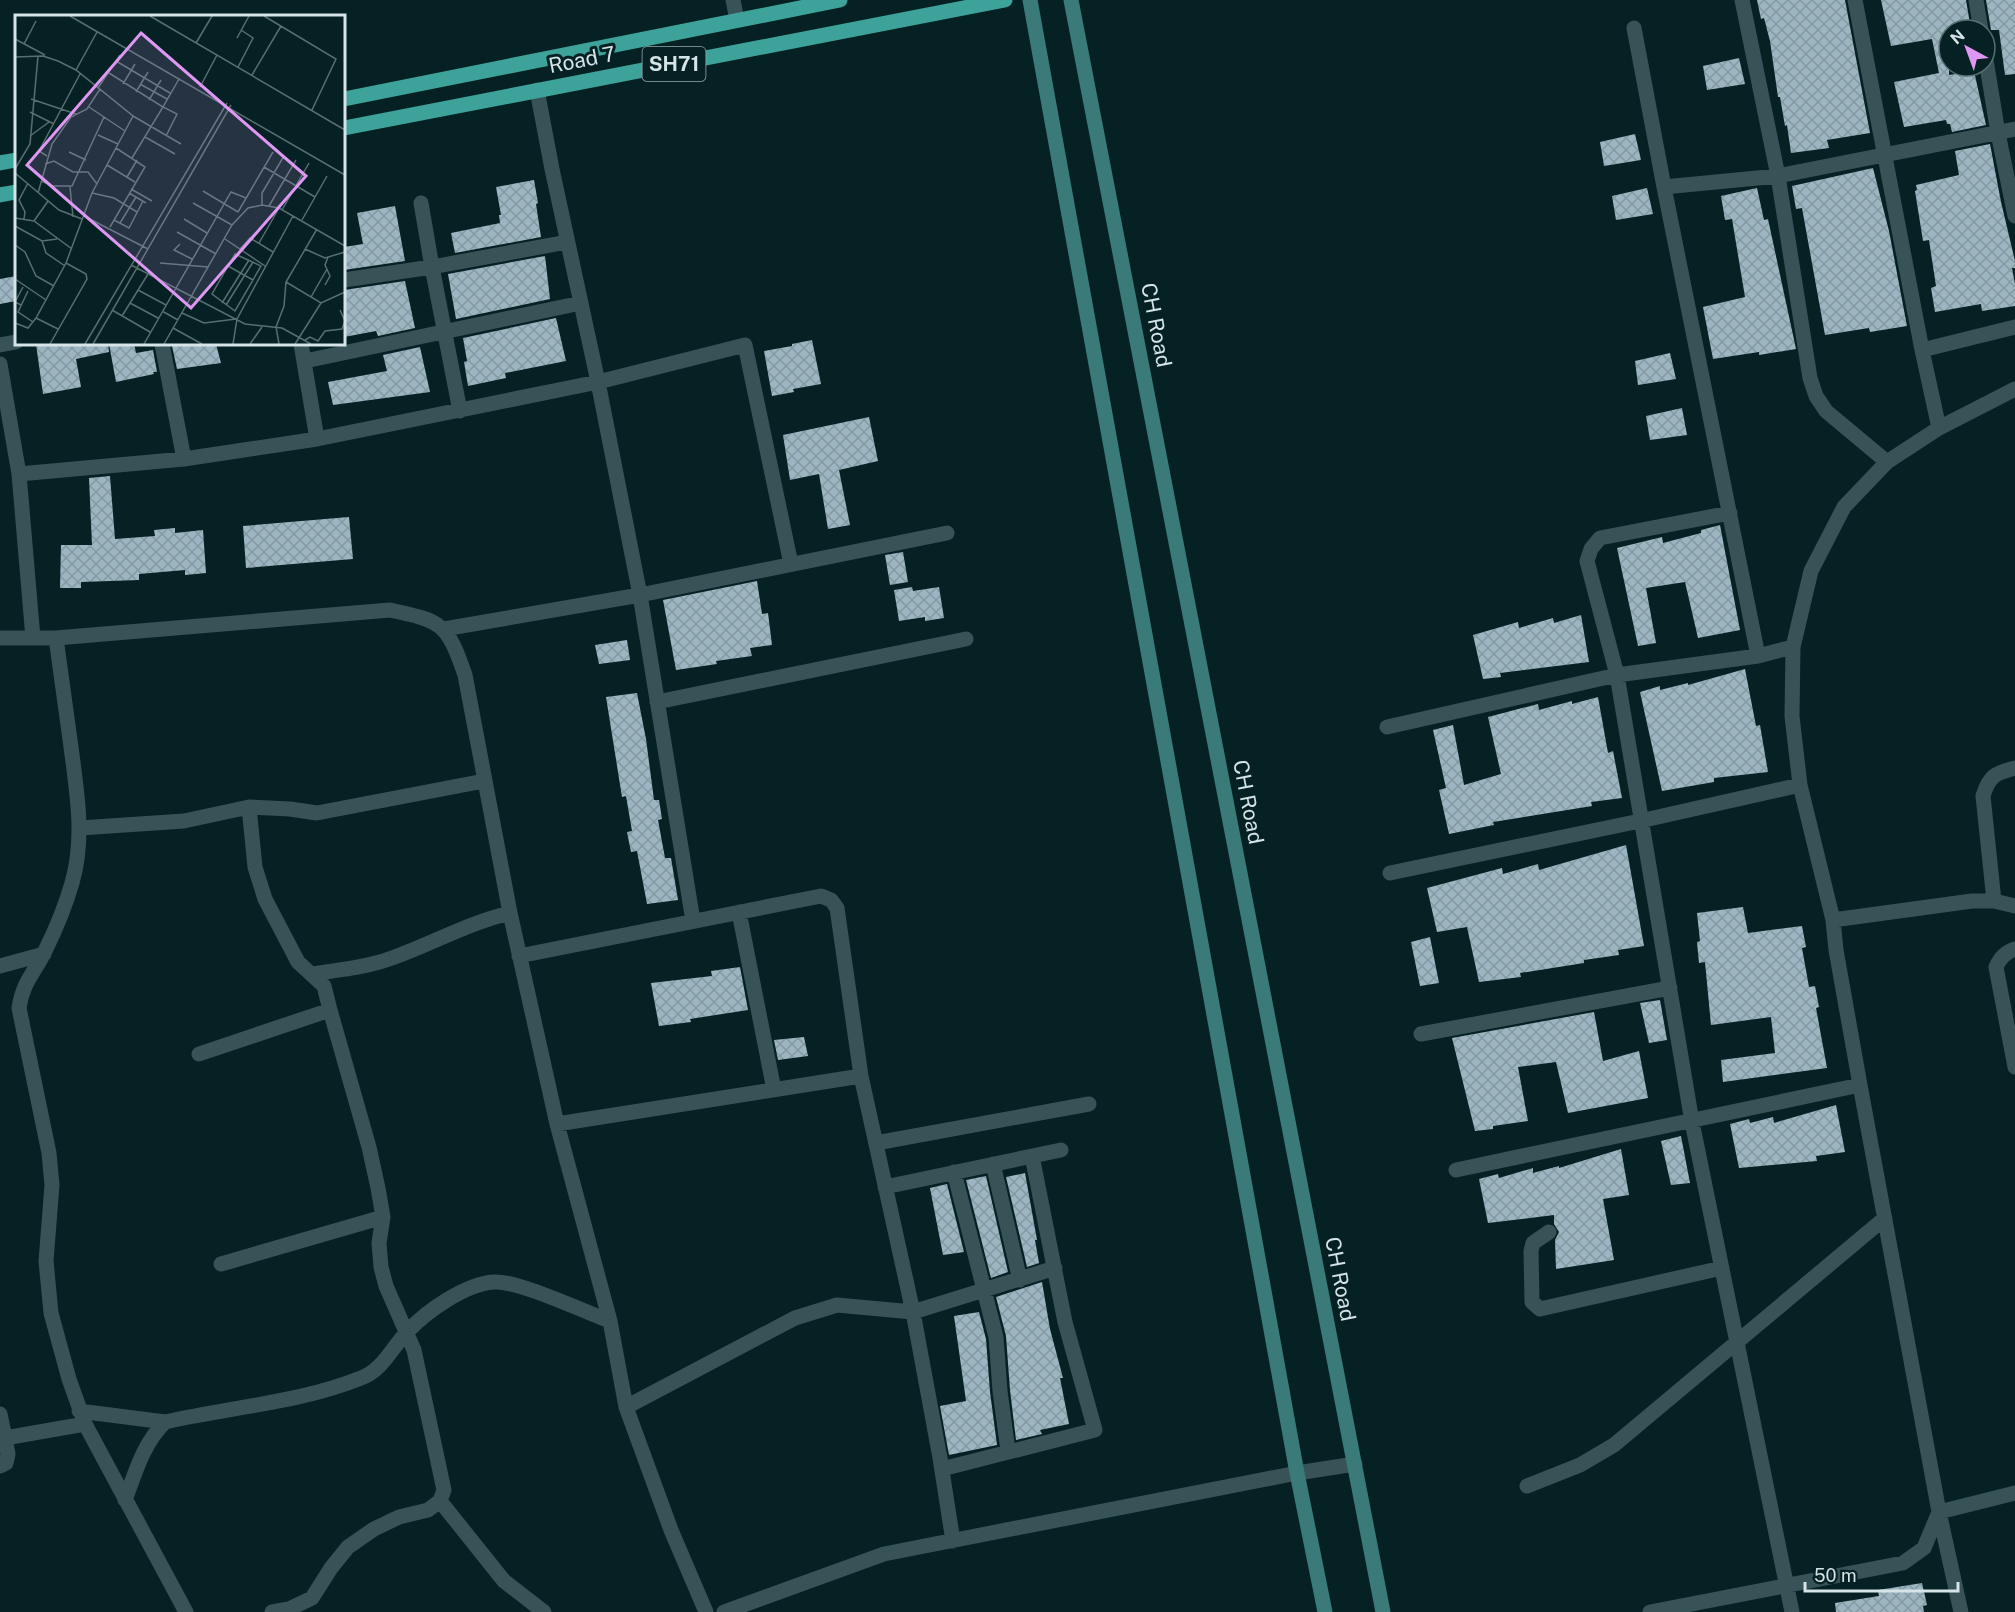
<svg xmlns="http://www.w3.org/2000/svg" width="2015" height="1612" font-family="'Public Sans',sans-serif">
  <defs>
    <pattern id="building-cross-hatch" width="8" height="8" patternUnits="userSpaceOnUse" patternTransform="scale(1.5)"><rect width="8" height="8" fill="#9bb5c1"/><path d="M0 0l8 8M0 8l8-8" fill="none" stroke="#8499a2"/></pattern>
  </defs>
  <rect width="100%" height="100%" fill="#052124"/>
  <!-- building -->
  <path fill="url(#building-cross-hatch)" d="M1757,0H1845L1870,133L1827,140L1829,148L1791,153L1787,125L1785,126L1780,97H1778L1770,41L1764,18L1761,19Z
    M1881,0H1966L1971,30H1949V75L1974,71L1986,125L1952,132L1950,124H1947L1946,120L1904,127L1894,82L1939,73L1932,39L1891,46Z
    M1986,0H2015V74L2005,75L1999,30H1991Z
    M1739,58L1745,84L1707,90L1703,66Z
    M1635,134L1641,160L1604,166L1600,142Z
    M1990,144L2001,202L2015,261V268H2012L2015,284V306L1982,311L1981,304L1935,312L1931,288L1936,286L1929,240L1923,241L1915,191L1917,190L1916,185L1959,175L1955,151Z
    M1873,168L1889,231L1907,326L1870,332L1869,328L1825,335L1802,208L1796,209L1792,186Z
    M534,180L538,203L536,204L541,237L455,253L451,233L500,223L499,215H501L496,187Z
    M1647,188L1653,214L1616,220L1612,196Z
    M1757,188L1764,220L1768,219L1796,349L1759,355V352L1713,359L1703,307L1745,297L1732,219L1725,220L1721,196Z
    M395,206L405,261L344,270V247L363,244L357,213Z
    M545,256L550,299L456,319L448,274Z
    M16,276V301L0,304V279Z
    M405,281L415,328L378,336L376,331L344,337V290Z
    M556,318L566,361L505,373L506,378L468,386L464,362L467,361L463,338Z
    M812,340L821,384L793,389L794,392L772,396L764,351L792,346V344Z
    M36,344H108L109,352L76,359L81,387L43,394Z
    M109,344H134L136,353L153,350L157,372H153L154,374L116,382Z
    M177,344H216L221,363L177,369L172,346H177Z
    M420,347L430,392L333,405L328,382L387,371L383,355Z
    M1670,353L1676,379L1638,385L1635,361Z
    M1682,408L1687,435L1650,440L1646,416Z
    M869,417L878,461L839,470L850,525L828,529L819,474L790,480L783,435Z
    M110,476L115,539L155,536L154,530L175,528V533L203,530L206,573L185,575V570L139,574V580L81,582V588H60L61,545H92L89,478Z
    M349,517L353,559L246,568L243,526Z
    M1720,525L1740,630L1698,638L1685,582L1646,588L1656,643L1638,646L1617,548L1662,537L1663,543L1701,533V530Z
    M903,552L908,582L890,585L885,555Z
    M757,581L762,614L768,613L772,645L750,648L752,656L716,661L717,664L676,670L663,600Z
    M912,587L913,591L939,587L944,618L925,621V617L899,621L894,590Z
    M1581,615L1589,662L1500,673L1501,677L1483,679L1473,635L1518,622L1519,628L1553,618L1554,623Z
    M627,640L630,660L599,664L595,645Z
    M1745,669L1756,726L1760,725L1768,772L1714,778V782L1662,791L1640,692L1660,686V690L1688,683V685Z
    M637,693L646,739L654,800H659L662,819L658,820L665,858H671L678,900L647,904L637,851L631,852L627,832L632,831L626,796L622,797L606,697Z
    M1598,697L1608,753L1613,751L1622,798L1591,802L1592,806L1493,822L1494,825L1449,834L1439,790L1446,788L1433,730L1453,725L1464,785L1501,774L1488,717L1538,704L1539,710L1572,701V704Z
    M1626,845L1644,946L1618,950L1619,955L1584,960V963L1520,973L1521,977L1479,982L1467,927L1437,932L1427,888L1502,868L1503,874L1538,864L1539,870Z
    M1743,907L1748,933L1802,926L1806,947L1802,948L1809,987L1815,986L1819,1007L1816,1008L1827,1068L1723,1082L1721,1060L1775,1053L1771,1017L1711,1025L1705,962L1699,963L1697,942L1700,941L1697,913Z
    M1430,937L1439,983L1420,986L1411,942Z
    M740,967L748,1010L690,1019L691,1022L659,1026L651,983L712,976L711,971Z
    M1660,1000L1667,1040L1649,1043L1640,1003Z
    M1594,1012L1603,1061L1639,1051L1648,1098L1568,1113L1556,1062L1518,1067L1528,1121L1493,1126V1129L1475,1131L1452,1038Z
    M804,1037L808,1056L778,1060L774,1040Z
    M1836,1105L1845,1152L1816,1156L1817,1161L1739,1168L1730,1124L1749,1119L1750,1123L1773,1117L1774,1123Z
    M1681,1136L1690,1183L1671,1185L1661,1141Z
    M1621,1149L1629,1195L1603,1199L1614,1260L1556,1269L1555,1240L1559,1232L1554,1224V1215L1488,1223L1479,1179L1498,1174L1499,1178L1533,1168V1173L1559,1166V1168Z
    M1025,1173L1037,1240H1035L1039,1263L1027,1267L1006,1177Z
    M986,1176L1008,1272L991,1278L966,1180Z
    M947,1184L964,1252L943,1255L930,1188Z
    M1042,1282L1050,1329L1063,1378H1060L1069,1424L1040,1430L1042,1434L1016,1440L1010,1390L1006,1336L996,1297Z
    M979,1312L986,1339L990,1392L997,1445L949,1455L940,1406L966,1401L954,1316Z
    M1922,1583L1927,1605L1923,1606L1924,1612H1836L1835,1603L1879,1596L1878,1590Z"/>
  <g fill="none" stroke-linecap="round" stroke-linejoin="round">
    <!-- street -->
    <path stroke="#385357" stroke-width="15" d="M733,0L737,20
      M1742,0L1778,176L1810,378L1816,396L1826,411L1887,462
      M1855,0L1922,350L1939,428
      M1976,0L1981,30
      M1634,28L1664,187L1758,656
      M1985,54L1998,133L2015,216
      M537,90L552,169L598,382L745,345L791,564
      M1664,187L1778,176L2015,129
      M421,203L432,267L460,411
      M344,280L432,267L567,242
      M162,344L184,459
      M301,344L317,439
      M0,345L16,342
      M1922,350L2015,327
      M305,361L581,303
      M0,364L19,474L33,638
      M19,474L184,459L317,439L598,382L640,595L693,921
      M1730,513L1600,538L1591,549L1587,561L1617,675L1692,1122L1792,1612
      M444,629L640,595L947,533
      M0,638H56L390,610C442,621 447,623 465,675L510,913L557,1124L610,1321L626,1407L671,1530L706,1612
      M56,638C61,675 66,711 71,747C77,793 85,838 72,883C65,907 56,929 45,951C34,974 23,981 19,1008L49,1153L52,1185L46,1261L51,1313L69,1379L85,1424L186,1612
      M657,702L966,639
      M1387,727L1617,675L1758,656L1793,647
      M249,807L255,867L265,899L298,962L324,986L330,1010L369,1147L378,1188L383,1217L379,1243L381,1267L386,1286L414,1350L444,1490L440,1501L428,1510L399,1517L374,1529L348,1547L331,1568L312,1598L289,1609L272,1612
      M80,828L184,821L249,807L290,809L317,813L484,781
      M1390,873L1640,821L1800,785
      M1994,901L1983,796C1989,776 1995,773 2015,768
      M739,912L774,1090
      M1833,920L1972,901H1994L2015,906
      M2015,949C2005,952 2000,958 1996,967L2015,1067
      M519,956L821,896L831,900L837,908L861,1076L913,1312L940,1458L953,1541
      M0,966L44,954
      M312,974C337,970 364,968 389,959C430,945 467,923 510,913
      M1421,1034L1670,988
      M199,1054L330,1010
      M557,1124L861,1076
      M876,1143L1089,1104
      M993,1164L1020,1280
      M1456,1170L1860,1085
      M954,1172L996,1337L1000,1391L1008,1451
      M885,1187L1061,1150
      M1549,1232L1533,1243L1531,1251L1532,1302L1540,1309L1722,1268
      M221,1264L383,1217
      M626,1407L795,1318L837,1305L913,1312L1055,1268
      M79,1411L165,1422
      M0,1414L5,1438L85,1424
      M0,1466L6,1463L8,1454L5,1438
      M942,1469L1095,1430L1065,1322L1032,1156
      M1527,1486L1580,1465L1614,1445L1885,1218
      M125,1500C136,1471 143,1444 165,1422C230,1407 299,1403 361,1378C383,1370 392,1347 408,1331C427,1311 465,1284 494,1282C517,1280 585,1312 610,1321
      M440,1501L504,1581L544,1612
      M724,1612L884,1554L1297,1473L1355,1464
      M1650,1612L1903,1563L1924,1548L1939,1512L2015,1493
      M1961,1612L1939,1512L1860,1085L1836,950L1833,920L1800,785L1792,716L1793,647L1811,571L1844,507L1887,462L1939,428L2015,389"/>
    <!-- secondary -->
    <path stroke="#3a7a78" stroke-width="15" d="M1030,0L1297,1473L1325,1612
      M1071,0L1383,1612"/>
    <!-- primary -->
    <path stroke="#3da299" stroke-width="15" d="M344,99L840,0
      M344,128L1005,0
      M0,163L16,160
      M0,195L16,192"/>
  </g>
  <g text-anchor="middle" stroke-width="6" stroke-linejoin="round" paint-order="stroke">
    <!-- shield labels -->
    <rect fill="#052124" stroke="#97aaac" stroke-width="1.5" x="642.5" y="47" width="63" height="34" rx="4.5"/>
    <g font-size="20" font-weight="bold" fill="#d5e4e6">
      <text x="674" y="71">SH71</text>
    </g>
    <!-- street labels -->
    <g font-size="21" fill="#d5e4e6" stroke="#052124">
      <text transform="translate(582 60) rotate(-11)" y="7">Road 7</text>
      <text transform="translate(1156 325) rotate(79)" y="7">CH Road</text>
      <text transform="translate(1248 802) rotate(79)" y="7">CH Road</text>
      <text transform="translate(1340 1279) rotate(79)" y="7">CH Road</text>
    </g>
  </g>
  <!-- overview -->
  <g transform="translate(15 15)">
    <rect width="330" height="330" fill="#052124"/>
    <path fill="none" stroke="#586f72" stroke-width="1.5" d="M55,1L330,160M135,1L330,115M249,1L321,44L297,95M222,23L234,1M0,24L30,40M181,28L197,1M9,29L21,6M0,42L28,41L43,46L61,55L118,101L77,178L51,248L21,303L13,313L0,308M101,46L155,78M223,52L238,23L226,15M61,55L82,17M94,58L148,92L117,143M237,60L266,11M108,69L120,49M125,69L152,84M185,72L202,40M83,73L105,40M121,77L133,57M16,84L61,99M134,85L146,65M74,92L110,116M15,97L39,109M118,101L166,129M83,120L103,129M15,121L34,107M151,121L162,99L148,92L164,64M130,122L160,139M54,137L71,145M32,141L24,136L65,59M30,149L39,146L58,157H73L82,169M92,150L120,167M249,152L300,182M0,154L15,129L23,41M0,158L44,195L67,204M112,162L122,145M26,166L38,171H57L89,102M55,172L58,202M116,174L137,186M188,176L223,197M23,178L37,129L56,102L72,94L85,74M77,178L99,183L122,197M114,178L131,188M178,188L217,210M247,190V178L269,141M254,191L281,145M267,195L294,148M223,197L258,137M69,201L133,234M0,203L19,206L57,234M9,204L10,197L4,185L13,168M169,204L192,218M99,205L114,213L128,186M287,205L312,161M19,206L33,186M105,208L121,182M0,211L27,226L42,224M95,212L130,152L101,133M162,217L201,239M210,224L250,251M27,226L31,238L50,251M244,228L264,193M165,229L159,235L177,244M0,230L10,237L21,261L39,271M225,234L235,223L258,237M290,234L310,243L330,237M220,239L246,251L220,296L197,279ZM145,248L193,252M116,250L230,309L267,313L296,329M213,251L238,265M0,264L31,285M271,267L306,288L330,277M310,270L315,261L310,250L313,242M123,275L151,290M13,276L3,297L18,307M296,282L312,254M115,288L143,303M207,288L234,245M6,290L0,287L8,272M211,290L238,247M97,295L135,317M147,296L163,305M167,298L189,308L221,304M107,301L133,259M21,303L43,314M158,313L187,329M290,325L295,322L303,326L310,316L327,314L330,306L325,295M35,329L72,264L71,259L51,248M70,329L212,88M78,329L216,90M129,329L216,177L231,183M149,329L217,210L233,193L247,190L264,193L330,231M218,329L222,304L278,201M235,329L247,312M264,329L261,312L269,291L271,267L302,214M280,329L306,288"/>
    <path fill="#de98f2" fill-opacity="0.15" stroke="#de98f2" stroke-width="3" d="M126,18L291,161L176,293L12,150Z"/>
    <rect width="330" height="330" fill="none" stroke="#d5e4e6" stroke-width="3"/>
  </g>
  <!-- north arrow -->
  <g transform="translate(1967 48) rotate(319)"><circle r="28" fill="#052124" stroke="#586f72" stroke-width="1.5"/>
  <path d="M0-4.5L10 22L0 15L-10 22Z" fill="#de98f2"/>
  <text y="-9" font-size="16" font-weight="bold" text-anchor="middle" fill="#d5e4e6">N</text>
  </g>
  <!-- scale -->
  <path d="M1805 1582v9h153v-9" fill="none" stroke="#d5e4e6" stroke-width="3"/>
  <text x="1814" y="1582" font-size="18" fill="#d5e4e6" stroke="#052124" stroke-width="4.5" paint-order="stroke">50 m</text>
</svg>
